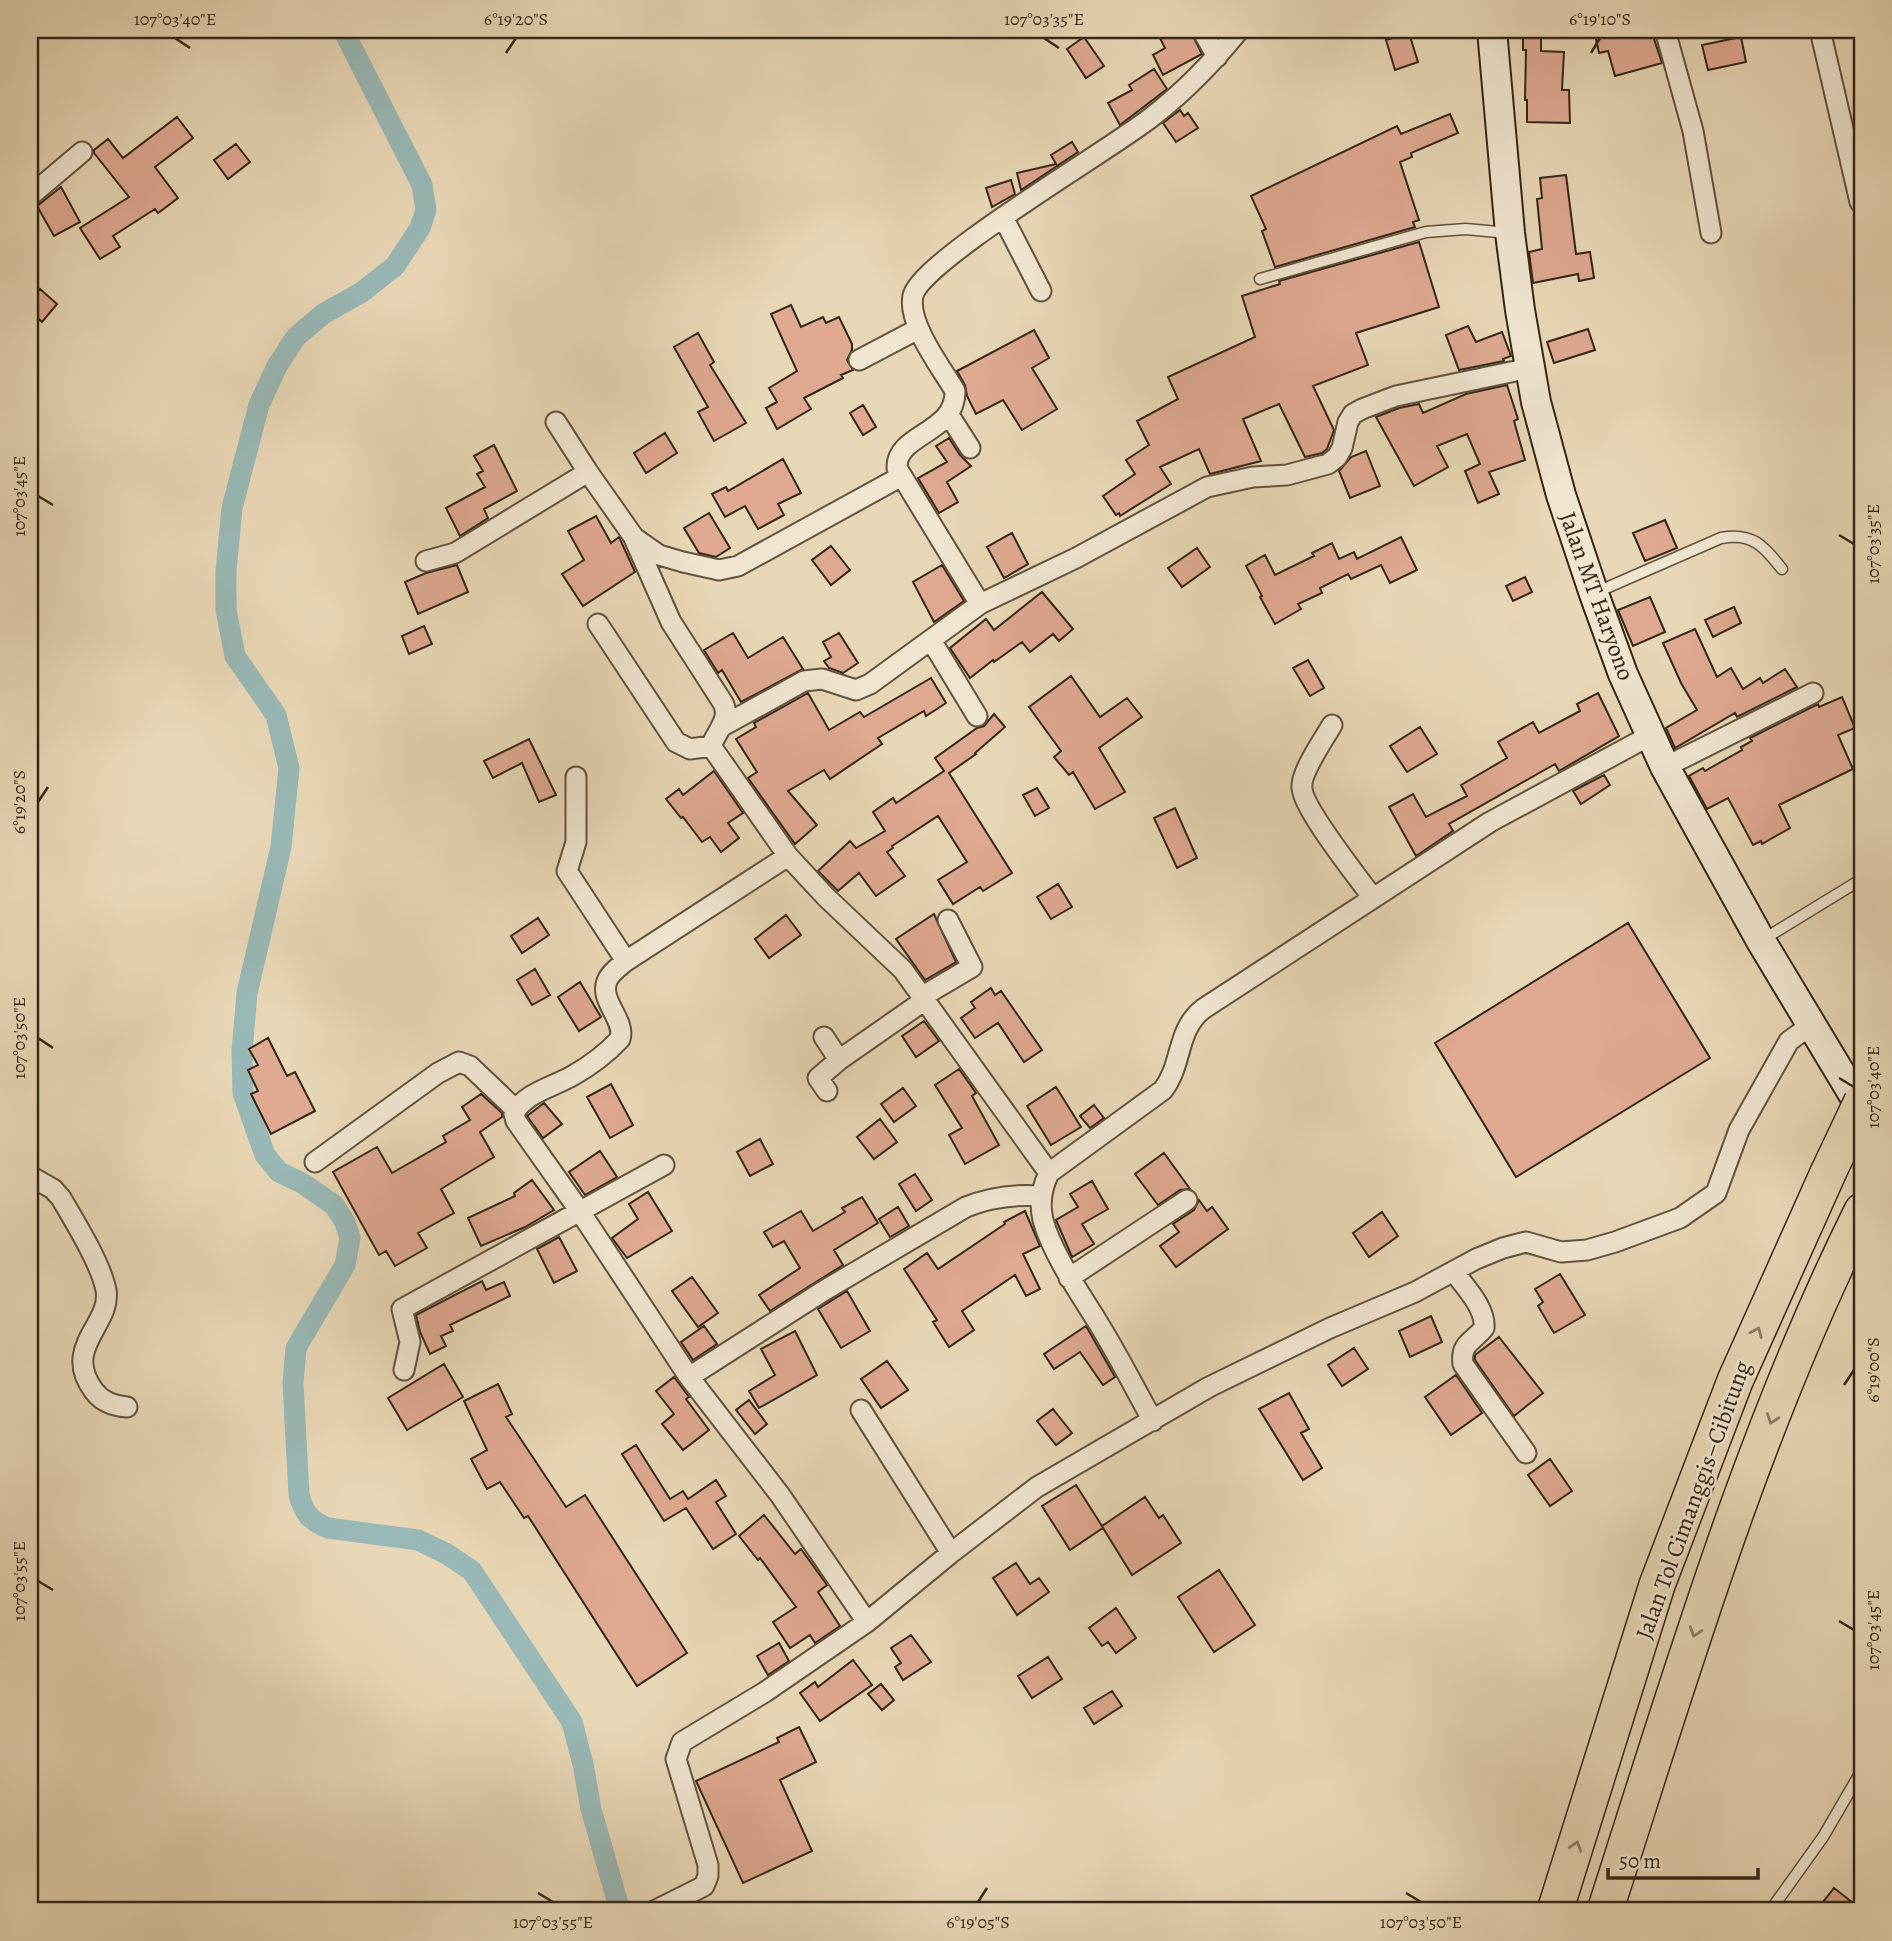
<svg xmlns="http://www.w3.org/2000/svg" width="1892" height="1941" font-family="Alegreya,serif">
  <rect width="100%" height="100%" fill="#e8d7b6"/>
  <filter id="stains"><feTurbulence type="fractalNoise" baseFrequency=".00286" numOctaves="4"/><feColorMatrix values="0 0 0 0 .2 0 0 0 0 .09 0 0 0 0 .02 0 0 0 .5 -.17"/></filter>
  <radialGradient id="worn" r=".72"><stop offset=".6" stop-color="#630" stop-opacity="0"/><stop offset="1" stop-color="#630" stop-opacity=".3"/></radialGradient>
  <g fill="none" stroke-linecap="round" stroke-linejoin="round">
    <!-- canal -->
    <path stroke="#99b8b6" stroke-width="21" d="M343,30L422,185L426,210L420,228L395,266L362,292L323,314L296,337L277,366L259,405L232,508L226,571V610L235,656L276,715L289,768L281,847L247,993L242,1051L243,1093L265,1155L279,1172L302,1183L334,1205L345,1222L350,1238L345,1265L296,1348L293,1383L299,1495C304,1513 310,1521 328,1528L418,1540L447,1554L472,1571L572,1722L583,1764L591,1809L620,1911"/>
  </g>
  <!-- building -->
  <path fill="#dea891" stroke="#352716" stroke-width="2" d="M1156,30H1190L1202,54L1163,75L1153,55L1165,48Z
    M1523,30H1541V51L1564,52L1562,90H1569L1570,123L1527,122V100H1525L1526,50H1523Z
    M1594,30H1651L1662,63L1615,76L1608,51L1599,53Z
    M1409,33L1418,62L1395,70L1386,40Z
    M1084,37L1104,66L1086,78L1067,49Z
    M1741,37L1746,62L1708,70L1702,45Z
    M1154,69L1167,89L1120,125L1108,103L1132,90L1129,85Z
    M1180,110L1184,116L1188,113L1198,128L1176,142L1163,123Z
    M1450,114L1458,133L1411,153L1412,157L1400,162L1419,220L1413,222L1415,227L1275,267L1262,231L1266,229L1251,196L1397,126L1401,134Z
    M177,117L193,138L155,167L178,198L158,213L155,209L113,236L120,247L100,259L80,228L129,197L94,153V150L108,139L123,158Z
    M1072,142L1078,152L1021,190L1017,173L1056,164L1051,155Z
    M236,144L250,162L228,179L214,160Z
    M1566,175L1576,254L1590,252L1594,278L1579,281L1578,274L1533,283L1529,252L1542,249L1537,199L1542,198L1540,178Z
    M1011,180L1015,194L992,207L986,188Z
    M61,187L80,222L54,236L37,206Z
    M1419,242L1439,307L1356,333L1368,365L1313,386L1334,430L1327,449L1322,453L1305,457L1279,404L1243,419L1261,461L1210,474L1199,449L1160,467L1171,484L1120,516L1119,513L1116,515L1103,496L1135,474L1126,460L1149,445L1137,421L1178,399L1168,377L1255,337L1242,296L1280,284L1279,281Z
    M40,289L57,304L42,322L30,311V300Z
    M791,305L801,327L823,317L826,323L839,317L852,344V350L847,360L853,370L841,375L843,378L804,398L811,409L777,429L766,408L777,402L769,388L797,371L771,314Z
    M1468,326L1476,342L1502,332L1511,356L1503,359L1504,361L1459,370L1446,335Z
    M1588,329L1595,350L1554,363L1547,342Z
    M1034,330L1049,358L1032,368L1057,409L1022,430L1003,400L976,414L967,396L965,385L957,371Z
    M698,333L714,362L710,365L746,423L714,441L698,412L708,407L674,347Z
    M1507,385L1518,419L1514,421L1525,460L1489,472L1499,494L1478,503L1465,471L1480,464L1467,434L1437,446L1448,467L1414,486L1376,417L1399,408L1419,404L1423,413L1466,394Z
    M863,405L876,427L863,435L850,413Z
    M665,433L677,453L646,473L634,453Z
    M949,438L960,455L971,466L947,482L958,502L939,513L918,478L947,462L936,446Z
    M494,445L517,491L484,509L488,518L460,536L446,508L485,487L477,474L483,471L474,456Z
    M1366,451L1380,486L1350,498L1339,471L1351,457Z
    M783,459L801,493L778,504L784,515L758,529L745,506L725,517L712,494L726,487L728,491Z
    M709,513L730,548L716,557L699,553L684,528Z
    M596,516L611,543L619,537L635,572L583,606L562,574L584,560L568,531Z
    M1665,520L1677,548L1645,561L1633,533Z
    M1012,533L1028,564L1004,578L987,547Z
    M1401,537L1417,570L1390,583L1381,565L1351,579L1348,574L1320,588L1322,593L1298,604L1301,609L1275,624L1260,597L1262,596L1246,566L1265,555L1275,575L1314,556L1312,553L1332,543L1339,559L1354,552L1357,559Z
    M831,546L850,570L831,585L812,560Z
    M1197,548L1210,567L1182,587L1168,568Z
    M457,565L468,592L418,614L405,582L426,573Z
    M942,565L964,601L934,622L913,582Z
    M1525,577L1532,592L1513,601L1506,586Z
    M1042,592L1073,629L1059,641L1053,634L1030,652L1022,642L994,662L993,660L970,678L950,648L986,619L994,630Z
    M1650,597L1665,632L1633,646L1618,610Z
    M1734,607L1741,623L1713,637L1705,620Z
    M424,626L432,644L409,654L402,636Z
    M1695,629L1717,677L1731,668L1743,689L1760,678L1763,683L1785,669L1797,687L1737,717L1735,713L1675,748L1666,728L1697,710L1681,683L1663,643Z
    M733,633L748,658L783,637L803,669L741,702L722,670L718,673L704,650Z
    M839,633L858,663L843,673L829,668L824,661L831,657L823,642Z
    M1308,660L1324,688L1310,696L1293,668Z
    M1071,676L1100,717L1127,698L1142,717L1099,748L1125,792L1095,809L1073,772L1069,775L1054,757L1061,751L1029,707Z
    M931,678L946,703L926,716L924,711L878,738L882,744L830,779L824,770L788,791L817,825L795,844L748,778L757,772L736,739L756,727L754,723L808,693L829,730L860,712L864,717Z
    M1598,693L1619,736L1559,771L1555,764L1449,824L1453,831L1416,856L1389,807L1413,794L1426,817L1467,796L1461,785L1507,758L1498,742L1533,722L1539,733L1580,711L1577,704Z
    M1842,697L1855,728L1838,735L1853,769L1779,805L1790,828L1762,844L1761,841L1753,845L1728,798L1707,809L1689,776L1703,768L1705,771L1742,750L1741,747L1752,741L1750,738L1818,704L1819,707Z
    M994,714L1005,727L975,753L976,754L949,773L1012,873L983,891L980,887L953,904L938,880L967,862L938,816L892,846L893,848L887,852L905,876L876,896L859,873L838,891L818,871L850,841L856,848L885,831L873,812L893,798L896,803L944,771L935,758L977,728L984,726Z
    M1420,727L1437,754L1407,772L1390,746Z
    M529,739L556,795L539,802L522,763L493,778L484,761Z
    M714,771L743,813L728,823L739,838L721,852L710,837L702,842L683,817L681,818L666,799L679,789L683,795Z
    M1604,775L1610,785L1581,804L1573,791Z
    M1037,788L1049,808L1035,816L1023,795Z
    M1175,808L1197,858L1177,868L1154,818Z
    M1058,884L1072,907L1051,919L1037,897Z
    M934,914L956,962L925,980L896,939Z
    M786,915L801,935L769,958L755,939Z
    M538,918L549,935L522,953L511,936Z
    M1628,923L1710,1058L1516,1177L1435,1043Z
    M535,969L550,995L532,1005L517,980Z
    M580,982L601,1017L579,1031L558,997Z
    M991,988L995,995L1001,991L1042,1050L1024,1062L998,1023L975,1038L961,1018L975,1008L971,1002Z
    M924,1021L939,1041L916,1057L902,1036Z
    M268,1038L287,1076L295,1072L315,1111L271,1134L251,1094L258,1091L248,1070L258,1065L249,1049Z
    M959,1069L976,1093L972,1096L999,1145L965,1164L949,1135L962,1128L935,1085Z
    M611,1084L633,1125L610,1138L587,1097Z
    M1056,1087L1081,1127L1051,1145L1027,1106Z
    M903,1088L916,1106L894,1122L881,1104Z
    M481,1094L502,1113V1117L480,1132L494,1157L441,1189L454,1213L418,1233L427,1248L395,1266L386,1251L379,1255L333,1172L377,1147L392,1173L446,1142L443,1136L470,1120L462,1107Z
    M544,1103L562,1124L543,1138L527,1116Z
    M1094,1105L1104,1118L1090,1128L1080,1116Z
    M880,1119L897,1142L874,1159L857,1137Z
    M760,1139L773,1164L750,1176L737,1152Z
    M600,1151L617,1177L585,1195L569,1172Z
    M1164,1153L1190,1189L1180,1190L1158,1205L1135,1174Z
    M915,1174L932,1200L916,1211L899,1184Z
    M532,1180L554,1210L525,1227L481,1246L468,1218L515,1196L514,1193Z
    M1092,1181L1108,1209L1082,1224L1094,1244L1072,1257L1056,1220L1078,1207L1070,1194Z
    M648,1192L672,1231L627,1258L612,1238L638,1219L629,1204Z
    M862,1197L878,1223L834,1250L843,1265L770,1311L759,1295L800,1268L784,1241L773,1247L764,1232L801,1211L813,1231L845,1212L842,1208Z
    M1199,1200L1207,1211L1212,1207L1228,1229L1176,1267L1160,1246L1179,1232L1173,1224L1194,1210Z
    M898,1207L909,1226L890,1237L879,1219Z
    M1025,1211L1040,1246L1023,1254L1040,1289L1026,1296L1015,1275L962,1311L974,1330L949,1347L933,1322L937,1320L904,1269L927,1253L938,1269L1005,1224L1004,1222Z
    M1382,1212L1398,1236L1369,1257L1353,1233Z
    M559,1237L577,1271L554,1283L537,1249Z
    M1560,1274L1585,1315L1554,1333L1538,1306L1543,1302L1535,1289Z
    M692,1277L718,1313L698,1327L672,1291Z
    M482,1281L486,1290L504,1282L510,1296L450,1325L453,1331L441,1336L446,1346L430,1354L420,1332L416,1315Z
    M847,1291L870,1331L841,1348L818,1309Z
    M1431,1316L1442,1342L1410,1357L1399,1331Z
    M704,1326L717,1344L693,1360L681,1342Z
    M1086,1326L1115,1377L1103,1385L1080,1352L1054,1369L1044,1354Z
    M795,1331L817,1375L759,1408L749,1391L775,1375L761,1349Z
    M1499,1337L1543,1393L1514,1416L1475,1360V1355Z
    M1354,1348L1368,1369L1342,1386L1328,1365Z
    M887,1361L908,1390L881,1408L861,1379Z
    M444,1364L463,1397L407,1430L388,1398Z
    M1456,1375L1482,1413L1451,1435L1425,1397Z
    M674,1377L689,1397L686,1399L709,1430L683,1450L662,1424L674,1414L656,1391Z
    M498,1384L512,1414L506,1417L566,1507L585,1495L687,1653L637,1686L528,1516L524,1518L500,1482L487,1489L471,1459L487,1450L464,1401Z
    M1289,1393L1309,1429L1301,1433L1322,1468L1303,1480L1259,1409Z
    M749,1400L767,1424L755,1434L736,1410Z
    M1053,1409L1072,1433L1056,1445L1037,1421Z
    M636,1445L670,1499L683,1491L688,1499L716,1480L726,1496L716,1502L736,1534L713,1549L686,1508L664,1521L622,1454Z
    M1550,1459L1572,1491L1550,1506L1528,1475Z
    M1076,1485L1102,1526L1145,1497L1159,1518L1163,1515L1181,1543L1132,1575L1103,1528L1070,1550L1042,1506Z
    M764,1515L795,1554L801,1549L827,1585L818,1592L840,1626L815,1643L810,1635L790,1648L773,1622L796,1607L760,1558L758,1560L739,1536Z
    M1016,1563L1030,1584L1039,1578L1049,1592L1017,1615L993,1578Z
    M1219,1570L1255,1625L1214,1652L1178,1597Z
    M1116,1608L1136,1638L1116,1653L1108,1642L1102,1646L1089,1628Z
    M911,1635L931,1662L903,1680L895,1667L901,1663L891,1648Z
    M779,1643L789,1661L768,1675L757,1656Z
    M1048,1657L1062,1679L1032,1698L1018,1676Z
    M853,1660L872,1685L820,1721L800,1693L815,1682L818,1687Z
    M881,1684L894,1700L882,1710L868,1694Z
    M1112,1691L1122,1706L1094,1724L1084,1708Z
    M799,1727L816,1762L780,1780L812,1851L743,1883L696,1781L779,1742L777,1738Z
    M1834,1888L1862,1910V1911H1816Z"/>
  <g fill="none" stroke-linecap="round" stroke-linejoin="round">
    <!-- lane casing -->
    <g stroke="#62533e" stroke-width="13">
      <path id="lane" d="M1260,279L1426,232L1466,229L1508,233
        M1597,592L1721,538C1752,532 1764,546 1782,569
        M1764,939L1862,879
        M1770,1911L1823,1837L1862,1770"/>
    </g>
    <!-- street casing -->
    <g stroke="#62533e" stroke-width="23">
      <path id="street" d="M1202,30L1217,57
        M1665,30L1693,131L1711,233
        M1820,30L1860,202L1862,201
        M30,196L82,152
        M1003,217L1041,291
        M859,360L918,329
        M949,415L970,448
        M556,422L588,472L633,536L671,622L723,703C731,718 717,731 711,746L788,856L826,897L903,970L1049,1173
        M636,539L659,555L683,562L719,570L738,566L900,477
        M426,561L455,553L588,472
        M980,604L897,468C896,433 956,434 955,391C941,367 907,323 913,296C920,261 1115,147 1153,116C1185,91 1214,61 1239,30
        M598,624L676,742L690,749L711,746
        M931,640L977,716
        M1332,725C1324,739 1300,773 1302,788C1303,809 1358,877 1372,897
        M721,727L804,681L822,679L856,690L870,684L980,604L1076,558L1207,487L1253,477L1287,475L1328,464L1337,457L1342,448L1348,422L1353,414L1362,409L1396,396L1530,368
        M1665,767L1813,693
        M576,777V842L567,871L626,961
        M788,856L626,961C620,966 610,973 607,981C599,1001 626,1020 620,1039C606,1054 590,1066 572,1076C553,1087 524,1093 514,1114L516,1121L579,1210L689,1377L780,1495L867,1622
        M923,996L972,967L948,920
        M824,1037L839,1060
        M827,1091L818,1078L839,1060L925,1000
        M315,1162L438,1073L459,1062L470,1066L516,1110
        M30,1176L53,1189L61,1198C75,1222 101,1264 106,1290C112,1325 61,1347 94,1391C102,1402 113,1406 127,1407
        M1454,1272C1465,1287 1486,1308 1484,1328C1473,1342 1460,1343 1463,1364L1526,1453
        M1069,1278L1187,1200
        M404,1370L410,1342L402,1309L664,1165
        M689,1377L825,1290L966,1207C991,1197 1014,1194 1041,1196
        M861,1410L951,1553
        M1153,1421C1134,1387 1117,1353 1097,1321C1079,1292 1052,1253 1043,1220C1039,1203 1041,1189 1049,1173L1163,1090C1183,1064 1176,1030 1203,1009L1490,822L1651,735
        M654,1911L704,1886L708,1876V1865L676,1759L682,1742L765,1692L867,1622L951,1553L1037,1487L1209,1387L1330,1328L1415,1292L1476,1259L1503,1248L1526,1242L1561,1252L1587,1250L1615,1242L1680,1218L1716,1193L1739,1130L1789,1041L1810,1026"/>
    </g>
    <!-- secondary casing -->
    <g stroke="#352716" stroke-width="32">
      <path id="secondary" d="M1492,30L1510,233L1520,310L1536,402L1561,495L1594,594L1623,674L1665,767L1761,941L1862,1109"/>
    </g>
    <!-- highway casing -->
    <g stroke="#352716" stroke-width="38">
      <path id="highway" d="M1555,1911L1657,1585L1735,1381L1828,1173
        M1605,1911C1681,1675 1751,1434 1862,1211"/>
    </g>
    <!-- lane -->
    <use href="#lane" stroke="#f0e5d0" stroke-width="10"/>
    <!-- street -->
    <use href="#street" stroke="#f0e5d0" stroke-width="19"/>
    <!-- secondary -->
    <use href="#secondary" stroke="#f0e5d0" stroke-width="28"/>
    <!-- highway -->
    <use href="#highway" stroke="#e8d7b6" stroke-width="35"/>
    <!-- highway-bridge casing -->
    <g stroke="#352716" stroke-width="38" stroke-linecap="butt">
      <path id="highway-bridge" d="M1828,1173L1862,1101"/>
    </g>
    <!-- highway-bridge -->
    <use href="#highway-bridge" stroke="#e8d7b6" stroke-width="35"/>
  </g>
  <!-- one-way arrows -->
  <defs><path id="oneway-chevron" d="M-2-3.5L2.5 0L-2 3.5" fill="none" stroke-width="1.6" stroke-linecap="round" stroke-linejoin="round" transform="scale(1.75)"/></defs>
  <g stroke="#8e7f66">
    <use href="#oneway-chevron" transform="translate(1757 1332) rotate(-66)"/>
    <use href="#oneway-chevron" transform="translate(1772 1419) rotate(110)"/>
    <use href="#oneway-chevron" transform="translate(1695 1632) rotate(108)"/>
    <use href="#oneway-chevron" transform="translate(1576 1846) rotate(-73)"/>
  </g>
  <!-- ticks -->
  <path fill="none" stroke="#352716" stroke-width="2.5" d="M175,38L190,48M1044,38L1059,48M506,53L516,38M1591,53L1600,38M38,496L53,505M1839,535L1854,544M38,802L48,787M38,1038L53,1048M1839,1078L1854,1087M1844,1385L1854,1370M38,1581L53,1590M1839,1621L1854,1630M538,1893L553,1902M1406,1893L1421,1902M978,1902L987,1888"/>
  <g text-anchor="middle" stroke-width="5" stroke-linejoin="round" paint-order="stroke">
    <!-- street labels -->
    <g font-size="24" fill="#352716" stroke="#f0e5d0">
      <text transform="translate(1597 596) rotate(70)" y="8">Jalan MT Haryono</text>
      <text transform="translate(1693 1500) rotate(-70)" y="8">Jalan Tol Cimanggis–Cibitung</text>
    </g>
  </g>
  <!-- margin -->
  <rect width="1892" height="1941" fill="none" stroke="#e8d7b6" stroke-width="77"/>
  <!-- scale -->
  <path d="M1608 1868v10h150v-10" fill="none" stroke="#352716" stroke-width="3.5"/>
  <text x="1619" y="1868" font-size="21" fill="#352716" stroke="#f0e5d0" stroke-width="5" paint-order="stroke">50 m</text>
  <rect x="38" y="38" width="1816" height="1864" fill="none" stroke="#352716" stroke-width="2.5"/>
  <g font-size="18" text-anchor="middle" fill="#352716">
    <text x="175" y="25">107°03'40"E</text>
    <text x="516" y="25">6°19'20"S</text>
    <text x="1044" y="25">107°03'35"E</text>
    <text x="1600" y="25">6°19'10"S</text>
    <text transform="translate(19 496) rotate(-90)" y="6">107°03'45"E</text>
    <text transform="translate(1873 544) rotate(-90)" y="6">107°03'35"E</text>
    <text transform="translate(19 802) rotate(-90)" y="6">6°19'20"S</text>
    <text transform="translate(19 1038) rotate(-90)" y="6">107°03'50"E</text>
    <text transform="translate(1873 1087) rotate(-90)" y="6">107°03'40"E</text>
    <text transform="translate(1873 1370) rotate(-90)" y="6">6°19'00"S</text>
    <text transform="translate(19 1581) rotate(-90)" y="6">107°03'55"E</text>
    <text transform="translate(1873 1630) rotate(-90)" y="6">107°03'45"E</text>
    <text x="553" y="1928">107°03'55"E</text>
    <text x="978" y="1928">6°19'05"S</text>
    <text x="1421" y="1928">107°03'50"E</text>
  </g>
  <rect width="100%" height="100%" filter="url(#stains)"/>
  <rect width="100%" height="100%" fill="url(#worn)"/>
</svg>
